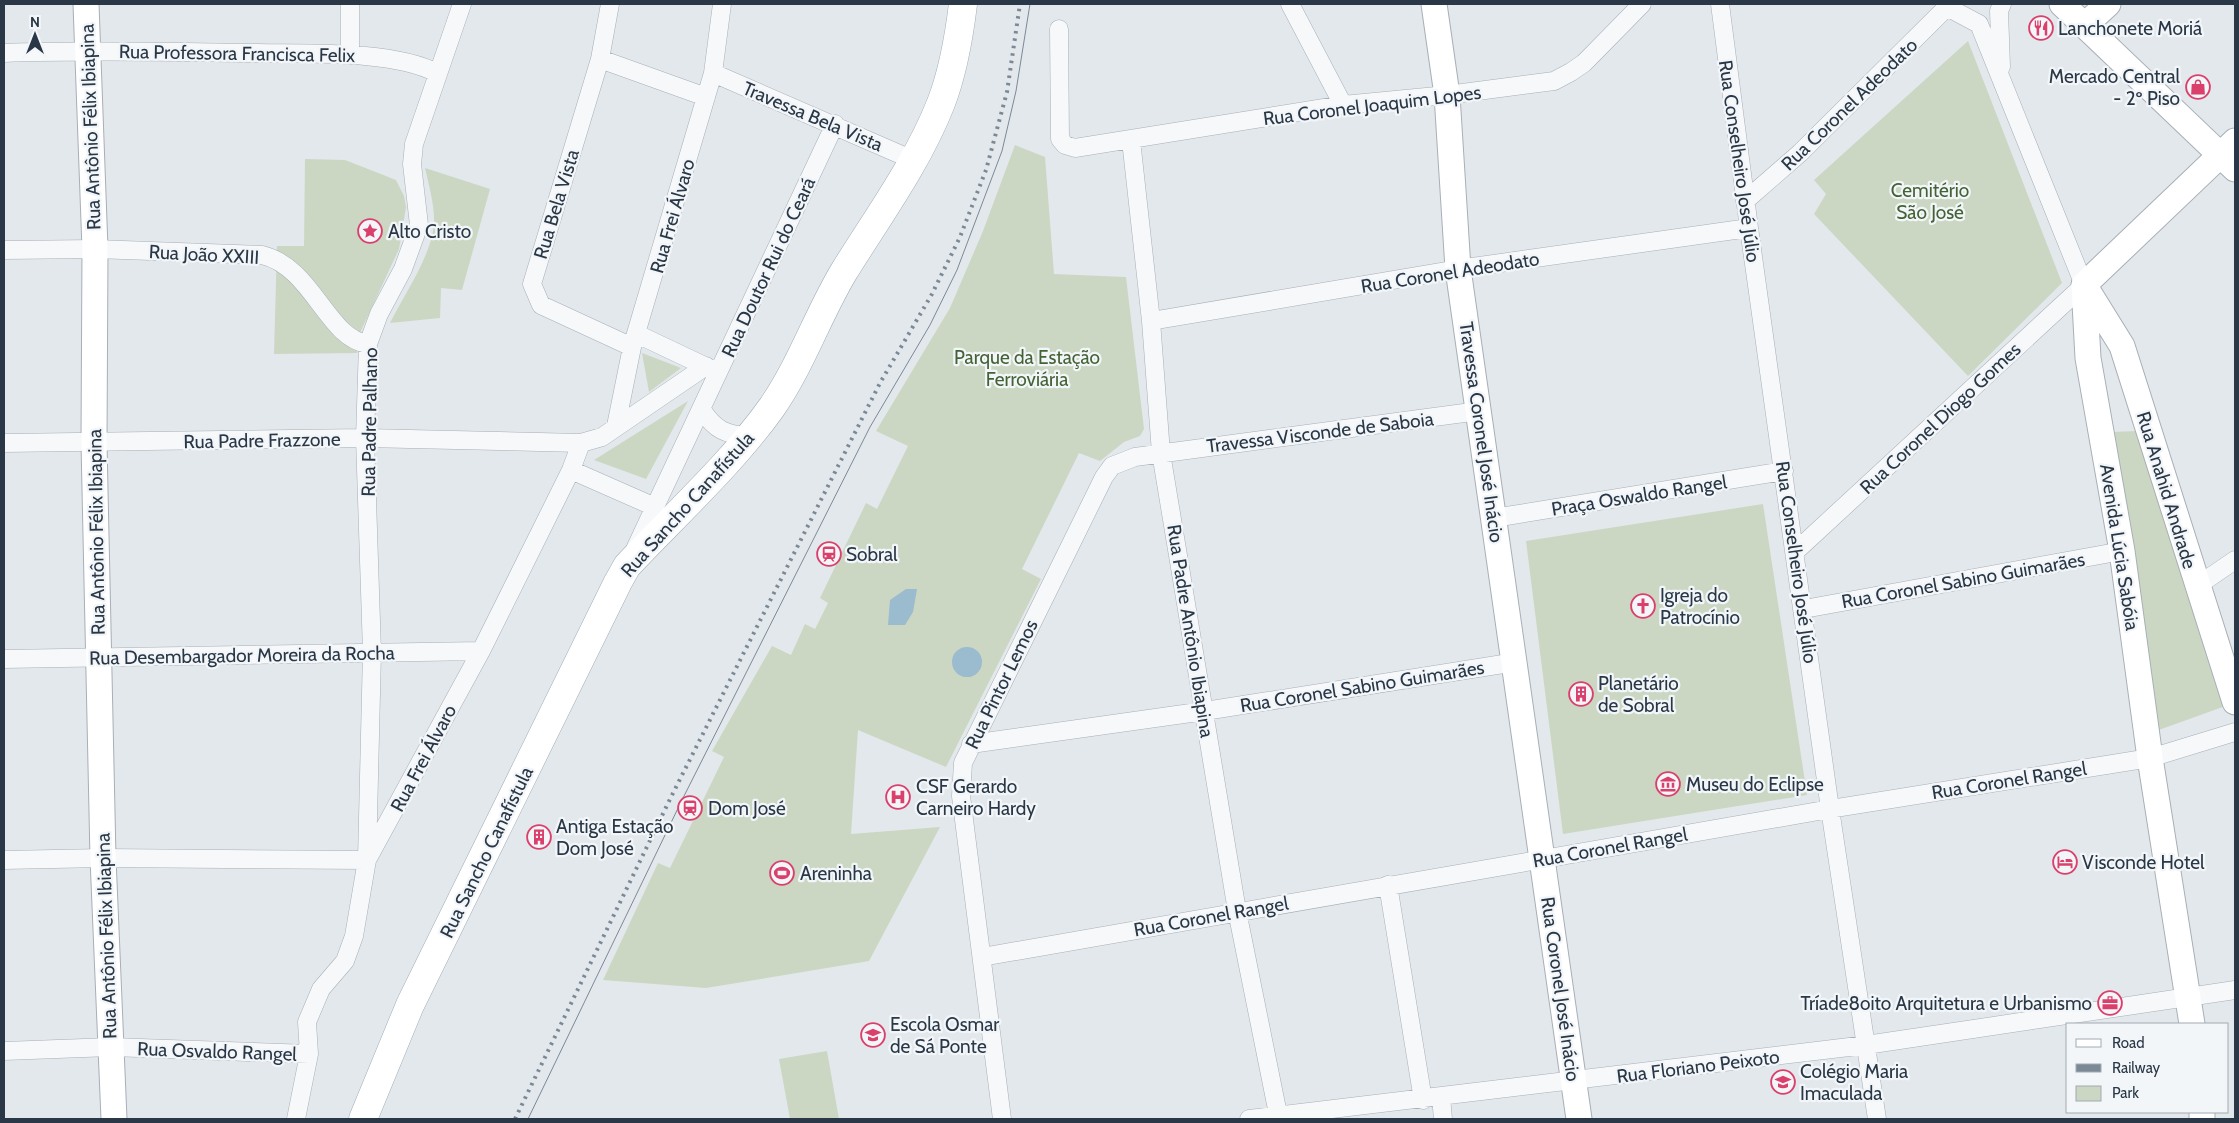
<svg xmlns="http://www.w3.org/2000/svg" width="2239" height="1123" font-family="Cabin,sans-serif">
  <rect width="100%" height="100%" fill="#e3e8ec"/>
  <!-- green -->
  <path fill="#cbd7c3" d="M1968,41L2062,283L1968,376L1814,214L1826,194L1814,180Z
    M1015,145L1045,157L1054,274L1126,277L1144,429L1140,436L1124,442L1100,461L1079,453L1022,569L1041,579L946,767L858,730L851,834L940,827L869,961L706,988L603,980L658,863L670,868L724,757L712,751L772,646L791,655L805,624L815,629L828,603L820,598L866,503L877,509L908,446L876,431L950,308L983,231Z
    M305,159L345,160L396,180L404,196L406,207L399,249L359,335L357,353L274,354L277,246H304Z
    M425,168L490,189L462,290L441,288L440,318L390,323C404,295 431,256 434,225C435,206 429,186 425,168Z
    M642,353L681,368L649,392Z
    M688,401L646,479L594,460Z
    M2136,431L2231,704L2156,731L2113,432Z
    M1763,504L1807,795L1563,834L1526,541Z
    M827,1051L839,1119H790L779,1059Z"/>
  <!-- water -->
  <path fill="#9bbbcf" d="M906,589H917L913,612L905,625H888L890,600Z
    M952 662a15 15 0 1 1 30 0a15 15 0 1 1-30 0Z"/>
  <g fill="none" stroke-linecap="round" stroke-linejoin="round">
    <!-- street casing -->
    <g stroke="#a7afb7" stroke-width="19">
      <path id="street" d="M610,4L600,59L532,284L541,305L632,347
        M1290,4L1343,105
        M1720,4L1749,228L1830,809L1877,1119
        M1059,29L1060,139L1065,145L1075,148L1343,105L1447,95L1554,81L1571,72L1584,63L1642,4
        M4,53C89,50 173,52 258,53C308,54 393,50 437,73
        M350,54V4
        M600,59L706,97
        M2001,67L1999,11L2002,4
        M713,73L913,160
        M1131,140L1151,321L1161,453L1237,911L1279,1119
        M1745,201L1800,153L1950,4
        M4,250L95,249L262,255C313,267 327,339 368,344
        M1151,321L1458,269L1749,228
        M637,334L713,370
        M702,410C715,430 726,435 749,436
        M616,426L632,347L713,73L722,4
        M4,443L365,438L581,443L602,437L706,366
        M571,470L655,507
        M1494,518L1784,471
        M636,547L835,124
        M1796,551L2084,285L1979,24L1947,7
        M2197,586L2235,560
        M1804,609L2122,551
        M4,659L481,651
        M971,744L1205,711L1516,662
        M4,860L103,858L367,860
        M367,860L372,652L365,438L368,344L379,314L403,269L419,225L412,164L414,144L462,4
        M1388,885L1423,1100
        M982,957L1830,809L2150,758L2235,732
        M4,1051L111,1047L309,1054
        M1441,1097L1443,1119
        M296,1119L309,1054L307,1022L321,989L345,961L354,936L367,860L481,651L571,470L581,443
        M1002,1119L961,796L963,763L1104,477L1112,466L1135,457L1479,411
        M1249,1119L1866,1045L2235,990"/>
    </g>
    <!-- secondary casing -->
    <g stroke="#a7afb7" stroke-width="27">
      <path id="secondary" d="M86,4L95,249L94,443L103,858L114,1119
        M1434,4L1447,95L1458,269L1579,1119
        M2062,4L2235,169
        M2085,25L2108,4
        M2084,285L2088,358L2122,551L2150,758L2192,1024
        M2084,285L2235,141
        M2086,288L2122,346L2235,702
        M2202,1112V1119"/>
    </g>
    <!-- primary casing -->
    <g stroke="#a1aeb9" stroke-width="29">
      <path id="primary" d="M363,1119L410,1005L618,582L627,566C674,516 733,462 772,407C801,365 817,317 843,273C877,218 917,164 941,103C953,72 959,37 963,4"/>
    </g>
    <!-- street -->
    <use href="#street" stroke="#f6f8fa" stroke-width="18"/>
    <!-- secondary -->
    <use href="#secondary" stroke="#fff" stroke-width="25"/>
    <!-- primary -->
    <use href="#primary" stroke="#fff" stroke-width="28"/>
    <!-- tram -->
    <path stroke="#7b8997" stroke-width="1" d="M528,1119L681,802L870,427L930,325L957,270L1002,151L1016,91L1030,4"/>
    <!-- rail -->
    <path stroke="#7b8997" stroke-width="4" stroke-dasharray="2.5 5" stroke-linecap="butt" d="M515,1119L671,797L880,383L932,294L960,237L986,170L1007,92L1020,4"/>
  </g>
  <!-- icons -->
  <defs>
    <g id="restaurant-ring" transform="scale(1.25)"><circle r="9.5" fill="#f3f6f9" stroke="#da406b" stroke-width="1.5"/><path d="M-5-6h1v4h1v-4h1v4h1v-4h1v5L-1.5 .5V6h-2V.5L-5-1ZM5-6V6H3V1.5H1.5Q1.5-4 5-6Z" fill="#da406b"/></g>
    <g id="shop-ring" transform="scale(1.25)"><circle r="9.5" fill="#f3f6f9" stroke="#da406b" stroke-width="1.5"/><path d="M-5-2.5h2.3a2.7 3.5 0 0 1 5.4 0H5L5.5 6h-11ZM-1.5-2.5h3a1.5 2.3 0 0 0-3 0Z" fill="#da406b"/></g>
    <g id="sight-ring" transform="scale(1.25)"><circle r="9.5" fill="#f3f6f9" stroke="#da406b" stroke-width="1.5"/><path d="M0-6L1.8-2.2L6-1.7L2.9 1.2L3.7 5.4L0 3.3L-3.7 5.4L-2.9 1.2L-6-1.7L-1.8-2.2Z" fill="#da406b"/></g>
    <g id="station-ring" transform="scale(1.25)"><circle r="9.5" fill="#f3f6f9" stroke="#da406b" stroke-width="1.5"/><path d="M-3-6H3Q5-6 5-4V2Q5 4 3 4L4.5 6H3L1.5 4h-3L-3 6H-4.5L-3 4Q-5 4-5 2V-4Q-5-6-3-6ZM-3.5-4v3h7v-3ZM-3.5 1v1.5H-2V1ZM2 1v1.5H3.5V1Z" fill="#da406b"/></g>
    <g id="church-ring" transform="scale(1.25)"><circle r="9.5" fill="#f3f6f9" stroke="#da406b" stroke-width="1.5"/><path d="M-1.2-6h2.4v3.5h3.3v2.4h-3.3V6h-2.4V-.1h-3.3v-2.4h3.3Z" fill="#da406b"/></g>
    <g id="building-ring" transform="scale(1.25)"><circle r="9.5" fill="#f3f6f9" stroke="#da406b" stroke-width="1.5"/><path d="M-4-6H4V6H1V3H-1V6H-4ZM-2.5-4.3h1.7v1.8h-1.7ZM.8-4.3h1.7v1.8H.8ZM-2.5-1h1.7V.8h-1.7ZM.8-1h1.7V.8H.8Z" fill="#da406b"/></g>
    <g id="museum-ring" transform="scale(1.25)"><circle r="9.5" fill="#f3f6f9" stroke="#da406b" stroke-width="1.5"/><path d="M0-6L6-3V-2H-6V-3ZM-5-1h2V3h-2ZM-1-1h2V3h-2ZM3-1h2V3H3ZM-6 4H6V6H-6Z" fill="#da406b"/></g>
    <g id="hospital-ring" transform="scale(1.25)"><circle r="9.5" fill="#f3f6f9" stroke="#da406b" stroke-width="1.5"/><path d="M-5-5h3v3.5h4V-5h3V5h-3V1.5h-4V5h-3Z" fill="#da406b"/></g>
    <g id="hotel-ring" transform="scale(1.25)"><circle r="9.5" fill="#f3f6f9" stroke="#da406b" stroke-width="1.5"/><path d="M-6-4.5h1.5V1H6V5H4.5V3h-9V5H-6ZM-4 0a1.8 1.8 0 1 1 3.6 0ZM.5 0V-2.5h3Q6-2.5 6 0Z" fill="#da406b"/></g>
    <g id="stadium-ring" transform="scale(1.25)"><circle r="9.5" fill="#f3f6f9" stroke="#da406b" stroke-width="1.5"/><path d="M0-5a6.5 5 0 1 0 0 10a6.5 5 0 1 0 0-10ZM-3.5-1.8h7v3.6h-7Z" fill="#da406b"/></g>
    <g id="office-ring" transform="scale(1.25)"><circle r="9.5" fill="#f3f6f9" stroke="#da406b" stroke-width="1.5"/><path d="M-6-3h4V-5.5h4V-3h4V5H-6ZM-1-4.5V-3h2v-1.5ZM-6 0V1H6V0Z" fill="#da406b"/></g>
    <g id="school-ring" transform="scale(1.25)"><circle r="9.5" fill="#f3f6f9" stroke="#da406b" stroke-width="1.5"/><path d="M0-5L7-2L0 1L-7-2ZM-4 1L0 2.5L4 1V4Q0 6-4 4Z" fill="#da406b"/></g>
  </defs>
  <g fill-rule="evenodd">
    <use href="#restaurant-ring" x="2041" y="28"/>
    <use href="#shop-ring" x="2198" y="87"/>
    <use href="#sight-ring" x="370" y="231"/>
    <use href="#station-ring" x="829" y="554"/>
    <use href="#church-ring" x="1643" y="606"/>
    <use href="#building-ring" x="1581" y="694"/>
    <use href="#museum-ring" x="1668" y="784"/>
    <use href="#hospital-ring" x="898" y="797"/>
    <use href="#station-ring" x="690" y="808"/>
    <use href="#building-ring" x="539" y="837"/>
    <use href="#hotel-ring" x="2065" y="862"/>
    <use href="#stadium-ring" x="782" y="873"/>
    <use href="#office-ring" x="2110" y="1003"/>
    <use href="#school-ring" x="873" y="1035"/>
    <use href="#school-ring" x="1783" y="1082"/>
  </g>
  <g text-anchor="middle" stroke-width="4.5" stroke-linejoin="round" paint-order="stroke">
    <!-- poi labels -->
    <g font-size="19" fill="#293746" stroke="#f3f6f9" text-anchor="start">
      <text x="2058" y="35">Lanchonete Moriá</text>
      <text x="2180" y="83" text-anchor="end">Mercado Central<tspan x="2180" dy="22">- 2º Piso</tspan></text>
      <text x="388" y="238">Alto Cristo</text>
      <text x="846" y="561">Sobral</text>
      <text x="1660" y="602">Igreja do<tspan x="1660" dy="22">Patrocínio</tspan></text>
      <text x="1598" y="690">Planetário<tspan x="1598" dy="22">de Sobral</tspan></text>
      <text x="1686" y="791">Museu do Eclipse</text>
      <text x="916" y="793">CSF Gerardo<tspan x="916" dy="22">Carneiro Hardy</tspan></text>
      <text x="708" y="815">Dom José</text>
      <text x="556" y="833">Antiga Estação<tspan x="556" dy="22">Dom José</tspan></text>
      <text x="2082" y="869">Visconde Hotel</text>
      <text x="800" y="880">Areninha</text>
      <text x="2092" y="1010" text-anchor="end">Tríade8oito Arquitetura e Urbanismo</text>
      <text x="890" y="1031">Escola Osmar<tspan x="890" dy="22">de Sá Ponte</tspan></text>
      <text x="1800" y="1078">Colégio Maria<tspan x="1800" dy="22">Imaculada</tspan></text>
    </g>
    <!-- street labels -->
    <g font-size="19" fill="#293746" stroke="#f3f6f9">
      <text transform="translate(237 53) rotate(1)" y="7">Rua Professora Francisca Felix</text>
      <text transform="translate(1849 104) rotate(-44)" y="7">Rua Coronel Adeodato</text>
      <text transform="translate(1372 105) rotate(-7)" y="7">Rua Coronel Joaquim Lopes</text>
      <text transform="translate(813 116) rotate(23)" y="7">Travessa Bela Vista</text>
      <text transform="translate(90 127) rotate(-92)" y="7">Rua Antônio Félix Ibiapina</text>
      <text transform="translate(1740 161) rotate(82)" y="7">Rua Conselheiro José Júlio</text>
      <text transform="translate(556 204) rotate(-73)" y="7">Rua Bela Vista</text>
      <text transform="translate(672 216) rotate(-74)" y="7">Rua Frei Álvaro</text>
      <text transform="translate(204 254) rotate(3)" y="7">Rua João XXIII</text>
      <text transform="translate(768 267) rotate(-65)" y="7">Rua Doutor Rui do Ceará</text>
      <text transform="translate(1450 272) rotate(-9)" y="7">Rua Coronel Adeodato</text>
      <text transform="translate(1940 418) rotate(-43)" y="7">Rua Coronel Diogo Gomes</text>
      <text transform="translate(369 422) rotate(-89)" y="7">Rua Padre Palhano</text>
      <text transform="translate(1320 432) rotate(-7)" y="7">Travessa Visconde de Saboia</text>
      <text transform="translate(1482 432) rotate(82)" y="7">Travessa Coronel José Inácio</text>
      <text transform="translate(262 440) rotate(-1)" y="7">Rua Padre Frazzone</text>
      <text transform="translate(2167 490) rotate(73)" y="7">Rua Anahid Andrade</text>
      <text transform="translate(1639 495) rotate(-9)" y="7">Praça Oswaldo Rangel</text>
      <text transform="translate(687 504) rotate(-48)" y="7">Rua Sancho Canafístula</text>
      <text transform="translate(96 532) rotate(-91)" y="7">Rua Antônio Félix Ibiapina</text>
      <text transform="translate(2120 547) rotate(81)" y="7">Avenida Lúcia Sabóia</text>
      <text transform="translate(1797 562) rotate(82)" y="7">Rua Conselheiro José Júlio</text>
      <text transform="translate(1963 580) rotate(-10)" y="7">Rua Coronel Sabino Guimarães</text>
      <text transform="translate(1191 631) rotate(81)" y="7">Rua Padre Antônio Ibiapina</text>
      <text transform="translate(242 655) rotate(-1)" y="7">Rua Desembargador Moreira da Rocha</text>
      <text transform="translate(1001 684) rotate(-64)" y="7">Rua Pintor Lemos</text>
      <text transform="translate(1362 686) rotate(-9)" y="7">Rua Coronel Sabino Guimarães</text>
      <text transform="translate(423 758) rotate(-62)" y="7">Rua Frei Álvaro</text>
      <text transform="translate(2009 780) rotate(-9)" y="7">Rua Coronel Rangel</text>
      <text transform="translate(1610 847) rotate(-10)" y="7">Rua Coronel Rangel</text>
      <text transform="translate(486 852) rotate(-64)" y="7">Rua Sancho Canafístula</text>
      <text transform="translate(1211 916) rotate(-10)" y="7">Rua Coronel Rangel</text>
      <text transform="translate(106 936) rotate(-92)" y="7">Rua Antônio Félix Ibiapina</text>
      <text transform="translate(1561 989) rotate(82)" y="7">Rua Coronel José Inácio</text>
      <text transform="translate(217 1051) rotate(2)" y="7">Rua Osvaldo Rangel</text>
      <text transform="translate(1698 1066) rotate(-7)" y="7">Rua Floriano Peixoto</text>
    </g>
    <!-- park labels -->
    <g font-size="19" fill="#446335" stroke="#f3f6f9">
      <text x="1930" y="197">Cemitério<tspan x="1930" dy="22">São José</tspan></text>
      <text x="1027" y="364">Parque da Estação<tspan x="1027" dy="22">Ferroviária</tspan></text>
    </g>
  </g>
  <!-- border -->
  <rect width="2239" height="1123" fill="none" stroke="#293746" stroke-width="10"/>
  <!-- legend -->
  <rect x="2066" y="1023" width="162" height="90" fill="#f3f6f9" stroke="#a2aab1"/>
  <rect x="2076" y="1039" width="25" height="8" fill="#ffffff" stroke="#a2aab1"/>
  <text x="2112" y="1048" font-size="15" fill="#293746">Road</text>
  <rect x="2076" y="1064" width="25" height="8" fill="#7b8997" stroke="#a2aab1"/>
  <text x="2112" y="1073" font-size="15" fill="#293746">Railway</text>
  <rect x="2076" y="1086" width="25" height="15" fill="#cbd7c3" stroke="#a2aab1"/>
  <text x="2112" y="1098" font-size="15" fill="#293746">Park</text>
  <!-- north arrow -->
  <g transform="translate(35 35)" stroke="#f3f6f9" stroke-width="4" paint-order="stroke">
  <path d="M0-4L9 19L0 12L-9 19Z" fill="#293746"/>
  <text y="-8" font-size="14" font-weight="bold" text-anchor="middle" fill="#293746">N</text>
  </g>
</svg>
